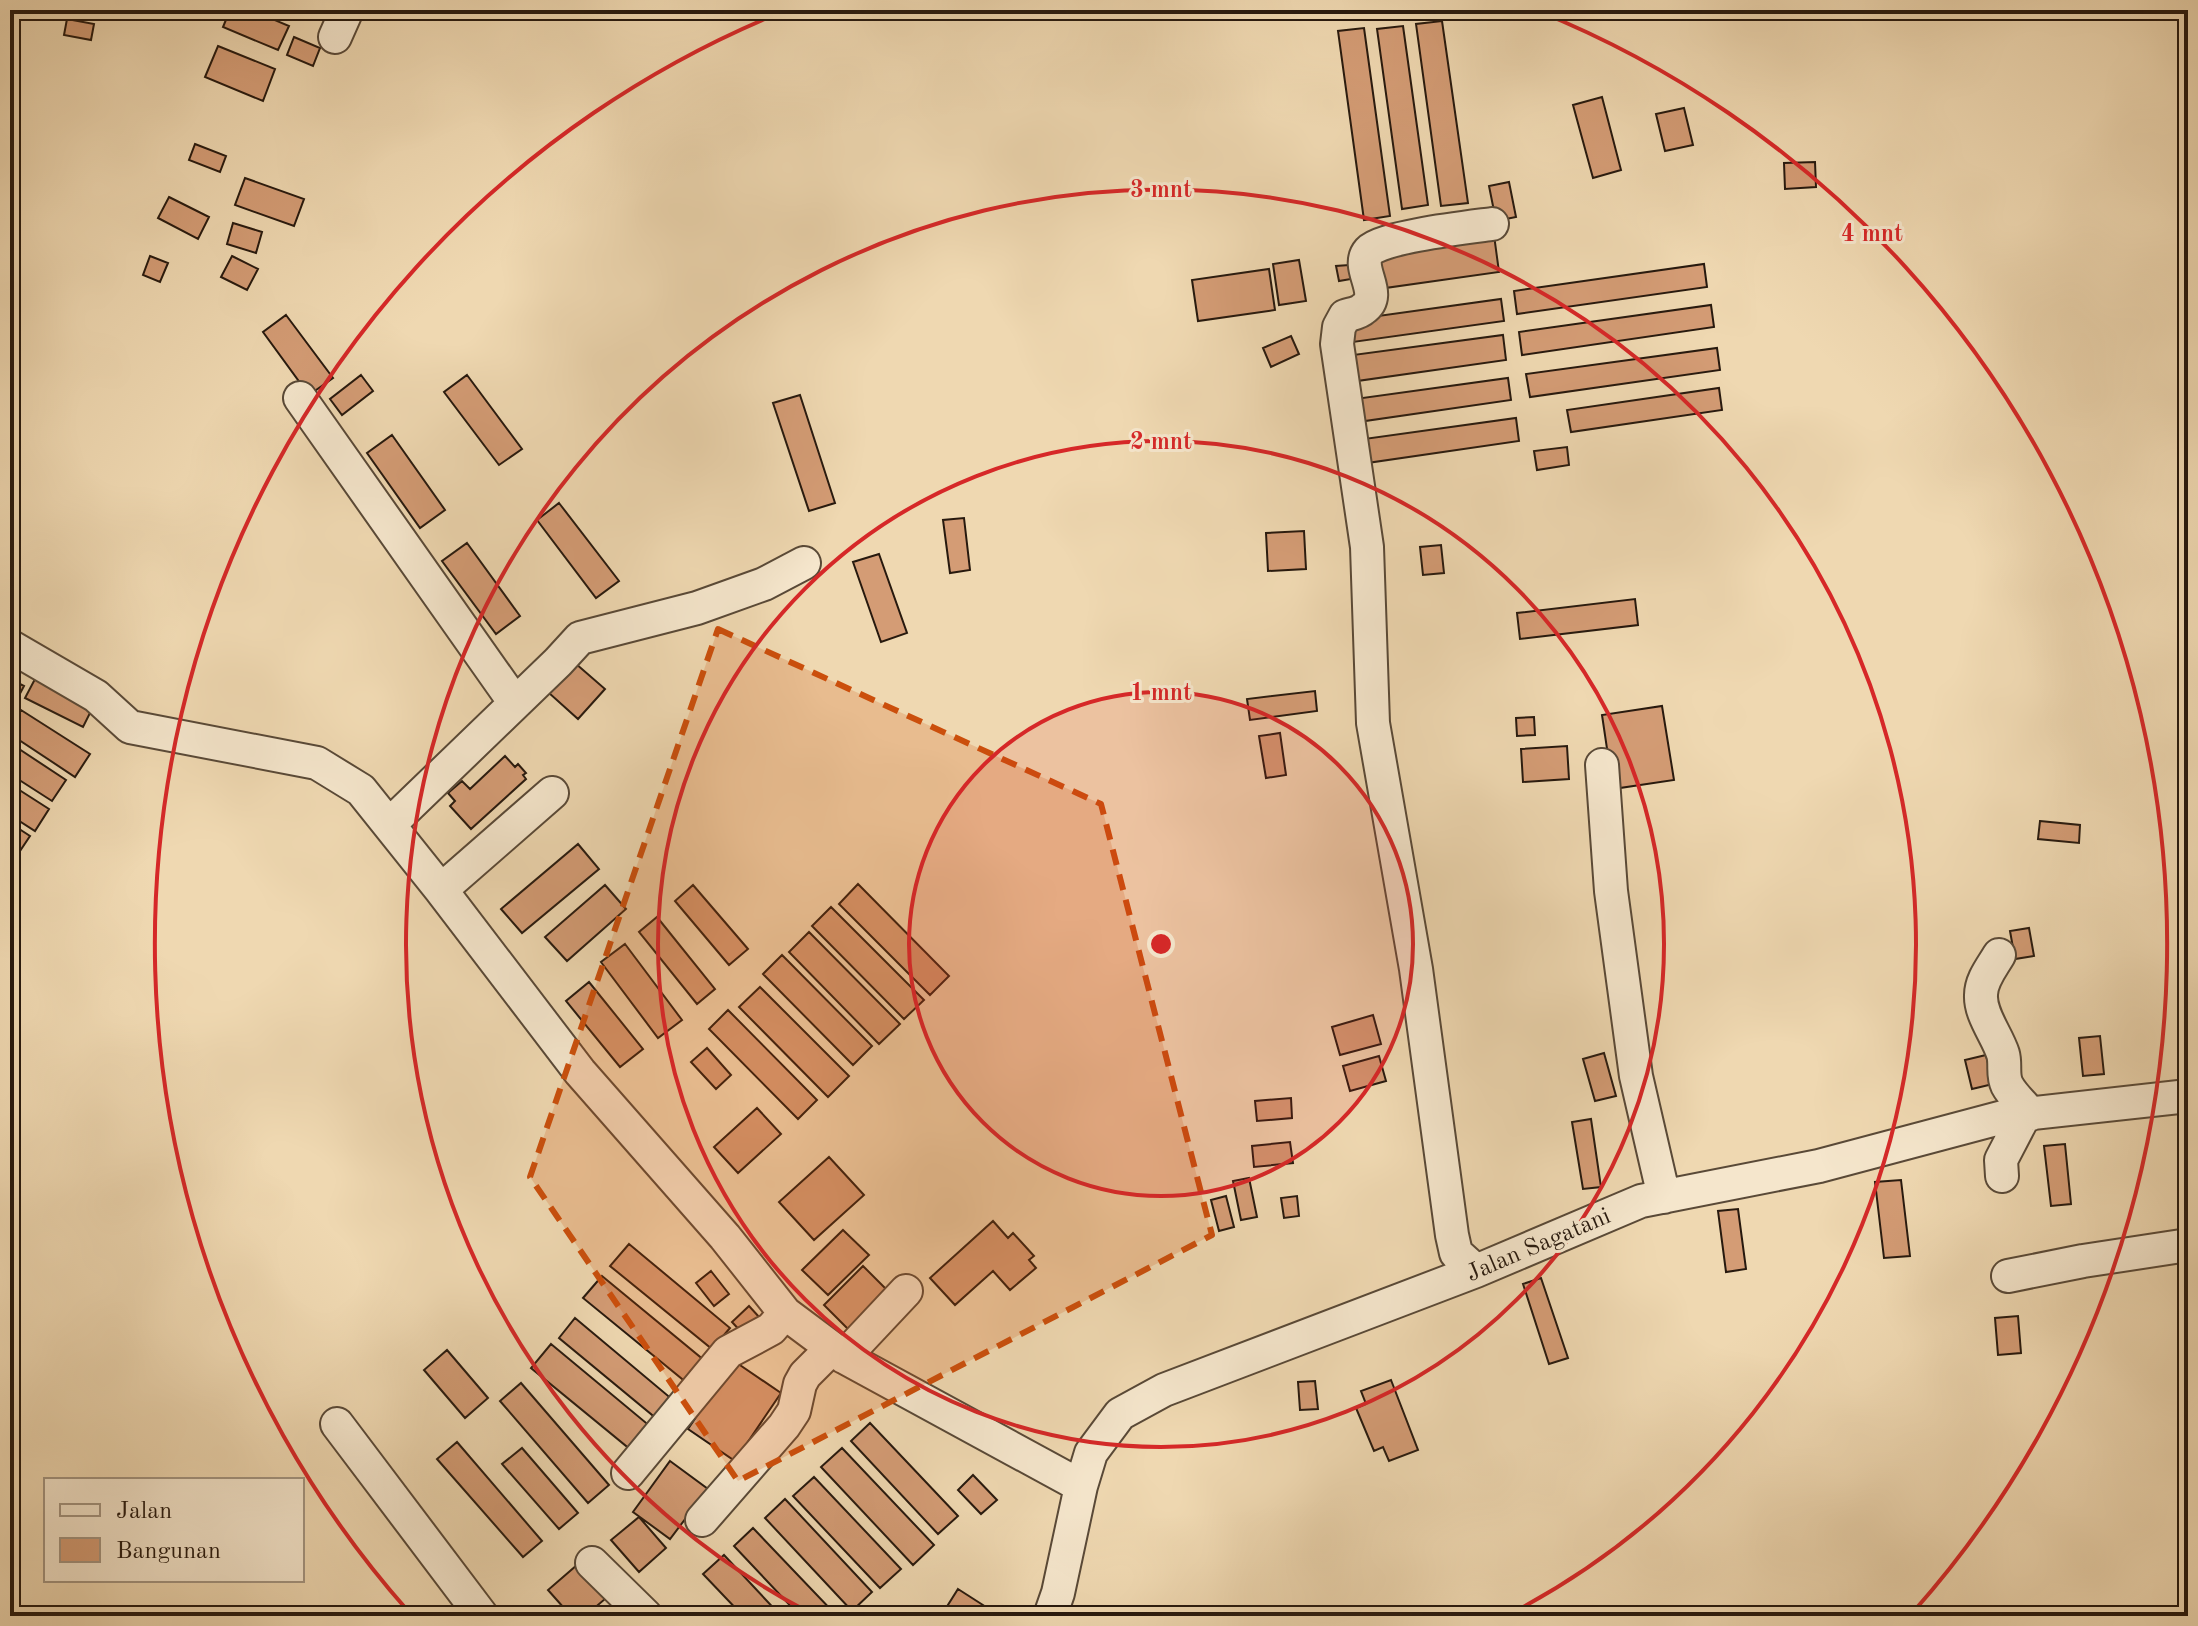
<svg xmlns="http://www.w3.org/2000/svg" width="2198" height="1626" font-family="'Old Standard TT',serif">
  <rect width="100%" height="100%" fill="#efd8b1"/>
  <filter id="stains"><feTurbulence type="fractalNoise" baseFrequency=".0025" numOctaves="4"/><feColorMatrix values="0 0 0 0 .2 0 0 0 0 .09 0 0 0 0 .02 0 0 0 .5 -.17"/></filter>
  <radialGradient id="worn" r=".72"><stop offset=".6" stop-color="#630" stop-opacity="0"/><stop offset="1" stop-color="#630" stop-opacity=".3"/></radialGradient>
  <!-- building -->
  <path fill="#d49c75" stroke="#27190e" stroke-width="2" d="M230,10H251L289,26L278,50L223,27Z
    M67,19L94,24L91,40L64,35Z
    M1442,21L1468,203L1441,206L1416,24Z
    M1403,26L1428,205L1402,209L1377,29Z
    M1364,28L1390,216L1364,220L1338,31Z
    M294,37L320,48L313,66L287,55Z
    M218,46L275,69L263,101L205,77Z
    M1602,97L1621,170L1593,178L1573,105Z
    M1684,108L1693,145L1665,151L1656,114Z
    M195,144L226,156L220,172L189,160Z
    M1815,162L1816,187L1785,189L1784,163Z
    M245,178L304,199L294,226L235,205Z
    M1509,182L1516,217L1496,221L1489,186Z
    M169,197L209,217L198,239L158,218Z
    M233,223L262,232L256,253L227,244Z
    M1494,235L1499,272L1378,289L1373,253Z
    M150,256L168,263L160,282L143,275Z
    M232,256L258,269L247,290L221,277Z
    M1299,260L1306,301L1279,305L1273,264Z
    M1704,264L1707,287L1517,314L1514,291Z
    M1349,265L1351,279L1339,281L1336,266Z
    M1269,269L1275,310L1198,321L1192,280Z
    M1501,299L1504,321L1353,342L1349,320Z
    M1711,305L1714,327L1522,355L1519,332Z
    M286,315L333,378L309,395L263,332Z
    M1503,335L1506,360L1357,381L1353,355Z
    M1291,336L1299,354L1271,367L1263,348Z
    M1717,348L1720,370L1530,397L1526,374Z
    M361,375L373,391L342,415L330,399Z
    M467,375L522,449L499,465L444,392Z
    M1508,378L1511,400L1358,422L1355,399Z
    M1719,388L1722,410L1571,432L1567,410Z
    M800,395L835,503L809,511L773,403Z
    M1516,418L1519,441L1367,463L1364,439Z
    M392,435L445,510L420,528L367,453Z
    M1567,447L1569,465L1537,470L1534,451Z
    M559,503L619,581L596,598L537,520Z
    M964,518L970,570L950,573L943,520Z
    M1304,531L1306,569L1268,571L1266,533Z
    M467,543L520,616L496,634L442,561Z
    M1441,545L1444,573L1423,575L1420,547Z
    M879,554L907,633L881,642L853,562Z
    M1635,599L1638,625L1520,639L1517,613Z
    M575,663L605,689L578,719L549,693Z
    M10,679L24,686L13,707L10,706Z
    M35,679L93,707L83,727L25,698Z
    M1315,691L1317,711L1250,720L1247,699Z
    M1662,706L1674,780L1613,789L1602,715Z
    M21,710L90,754L75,777L10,734V728Z
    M1534,717L1535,735L1517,736L1516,718Z
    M1280,733L1286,775L1266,778L1259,736Z
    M10,743L66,780L52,801L10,774Z
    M1567,746L1569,779L1523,782L1521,749Z
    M505,756L515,767L518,764L526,773L523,775L526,779L471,829L450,806L455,801L448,793L462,781L470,789Z
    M10,784L49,809L35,831L10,815Z
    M2040,821L2080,825L2079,843L2038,839Z
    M10,823L30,836L14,860L10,858Z
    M578,844L599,869L522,933L501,909Z
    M858,884L949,976L930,995L839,904Z
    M605,885L626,909L567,961L545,937Z
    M693,885L748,949L729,965L675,901Z
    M831,907L924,1000L904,1019L812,926Z
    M657,917L715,989L697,1004L639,932Z
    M2029,928L2034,956L2015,959L2010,931Z
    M809,932L900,1024L879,1044L789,952Z
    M625,944L682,1020L658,1038L601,962Z
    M782,955L872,1046L853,1065L763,974Z
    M589,982L643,1049L620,1067L566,1001Z
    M760,987L849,1076L828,1097L739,1007Z
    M728,1010L817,1100L798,1119L709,1029Z
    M1373,1015L1381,1044L1340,1055L1332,1027Z
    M2100,1036L2104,1074L2083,1076L2079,1038Z
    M707,1048L731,1075L716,1089L691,1062Z
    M1604,1053L1616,1096L1595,1101L1583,1059Z
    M1986,1055L1993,1084L1972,1089L1965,1060Z
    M1379,1056L1386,1081L1350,1091L1343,1066Z
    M1291,1098L1292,1118L1257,1121L1255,1101Z
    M757,1108L781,1134L738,1173L714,1147Z
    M1591,1119L1601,1187L1583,1189L1572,1122Z
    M1290,1142L1293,1163L1254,1167L1252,1146Z
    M2065,1144L2071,1204L2051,1206L2044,1146Z
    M829,1157L864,1195L814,1240L779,1202Z
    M1249,1178L1257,1217L1241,1220L1233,1181Z
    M1901,1180L1910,1256L1884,1258L1875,1182Z
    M1226,1196L1234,1227L1219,1231L1211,1200Z
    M1297,1196L1299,1216L1284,1218L1281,1198Z
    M1738,1209L1746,1269L1726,1272L1718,1211Z
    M993,1221L1008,1238L1013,1233L1034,1256L1029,1260L1036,1268L1010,1290L993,1271L955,1305L930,1278Z
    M843,1230L869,1255L828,1295L802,1270Z
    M629,1244L730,1328L712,1349L610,1266Z
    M863,1266L891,1294L852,1333L824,1305Z
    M711,1271L729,1294L714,1306L696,1283Z
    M602,1276L705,1361L687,1383L583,1298Z
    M1541,1278L1568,1358L1549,1364L1523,1284Z
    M749,1306L760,1318L743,1334L732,1322Z
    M2018,1316L2021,1353L1998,1355L1995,1318Z
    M575,1318L673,1400L657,1419L559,1338Z
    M551,1344L651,1427L631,1450L531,1368Z
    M447,1350L488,1398L465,1418L424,1370Z
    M734,1361L781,1393L735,1461L688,1429Z
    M1391,1380L1418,1450L1389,1461L1383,1447L1374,1451L1356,1408L1366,1404L1361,1391Z
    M1315,1381L1318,1409L1300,1410L1298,1382Z
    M521,1383L609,1485L588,1503L500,1401Z
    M870,1423L958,1516L938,1534L851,1441Z
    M457,1442L542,1541L523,1557L437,1459Z
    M522,1448L578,1513L559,1529L502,1464Z
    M842,1448L934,1545L913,1565L821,1467Z
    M670,1461L708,1489L670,1539L633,1512Z
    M973,1475L997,1500L981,1514L958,1490Z
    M814,1477L901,1569L880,1588L793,1496Z
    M785,1499L872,1592L852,1611L765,1518Z
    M639,1517L666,1548L639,1572L611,1540Z
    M753,1528L837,1616H800L734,1546Z
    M724,1555L781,1616H743L703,1574Z
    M577,1565L605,1599L585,1616H571L548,1590Z
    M958,1589L1000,1616H941Z"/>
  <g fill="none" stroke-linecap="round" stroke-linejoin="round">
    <!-- minor casing -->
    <g stroke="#594937" stroke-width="36">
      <path id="minor" d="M335,37L347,10
        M300,398L515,703
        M10,646L96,696L130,727L317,763L361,790L441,890L580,1072L725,1237L785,1313L844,1357L1081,1486
        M1602,765L1611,891L1636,1076L1664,1197
        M389,825L558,662L580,638L697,608L764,584L804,563
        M441,890L552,793
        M1999,955C1992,967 1981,980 1981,995C1980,1015 1997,1035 2003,1054C2006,1064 2002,1075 2007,1085C2012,1095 2023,1105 2031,1114
        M2002,1176L2001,1160L2025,1114
        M1476,1271L1456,1253L1452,1235L1416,969L1373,723L1367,547L1337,344L1339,327L1345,316C1351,314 1359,313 1363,309C1385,294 1354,268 1369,251C1381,237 1470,227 1492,224
        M2008,1276L2083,1261L2188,1245
        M844,1357L906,1291
        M337,1424L482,1616
        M628,1473L728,1352L771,1329L785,1313
        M702,1520L784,1426L794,1411L800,1384L805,1375L832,1348
        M592,1563L646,1616
        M1050,1616L1058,1593L1081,1486L1091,1453L1120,1414L1164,1390L1476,1271L1641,1201L1819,1166L2007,1116L2188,1096"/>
    </g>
    <!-- minor -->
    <use href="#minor" stroke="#f5e6cc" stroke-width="32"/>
  </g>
  <!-- marked area -->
  <path fill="#cb4f0c" fill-opacity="0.2" stroke="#cb4f0c" stroke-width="6" stroke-dasharray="16 10" stroke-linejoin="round" d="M718,629L1101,804L1212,1235L738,1481L530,1177Z"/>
  <!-- distance rings -->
  <circle cx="1161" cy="944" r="252" fill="#d62828" fill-opacity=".12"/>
  <g fill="none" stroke="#d62828" stroke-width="4">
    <circle cx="1161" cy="944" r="252"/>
    <circle cx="1161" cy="944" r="503"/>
    <path d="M812 1614A755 755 0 1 1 1510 1614"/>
    <path d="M408 1611A1006 1006 0 0 1 784 11M1538 11A1006 1006 0 0 1 1914 1611"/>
  </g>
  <g text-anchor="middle" stroke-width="6" stroke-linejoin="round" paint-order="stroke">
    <!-- street labels -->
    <g font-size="24" fill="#27190e" stroke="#f5e6cc">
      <text transform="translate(1538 1244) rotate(-23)" y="8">Jalan Sagatani</text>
    </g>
  </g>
  <circle cx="1161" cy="944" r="12" fill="#d62828" stroke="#f5e6cc" stroke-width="4"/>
  <g font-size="24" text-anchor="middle" font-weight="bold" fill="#d62828" stroke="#f5e6cc" stroke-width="6" stroke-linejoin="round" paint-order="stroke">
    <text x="1161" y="197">3 mnt</text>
    <text x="1872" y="241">4 mnt</text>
    <text x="1161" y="449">2 mnt</text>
    <text x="1161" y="700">1 mnt</text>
  </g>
  <!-- margin -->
  <rect width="2198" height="1626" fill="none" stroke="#efd8b1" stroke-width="40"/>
  <rect x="12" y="12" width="2174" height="1602" fill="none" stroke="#27190e" stroke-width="4"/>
  <rect x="20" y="20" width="2158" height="1586" fill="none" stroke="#27190e" stroke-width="2"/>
  <!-- legend -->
  <rect x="44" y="1478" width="260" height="104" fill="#f5e6cc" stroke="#a39480" stroke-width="2"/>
  <rect x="60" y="1504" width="40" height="12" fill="#f5e6cc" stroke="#a39480" stroke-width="2"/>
  <text x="116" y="1518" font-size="24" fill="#27190e">Jalan</text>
  <rect x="60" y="1538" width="40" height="24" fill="#d49c75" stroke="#a39480" stroke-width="2"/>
  <text x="116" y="1558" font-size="24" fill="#27190e">Bangunan</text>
  <rect width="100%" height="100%" filter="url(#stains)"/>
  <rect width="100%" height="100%" fill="url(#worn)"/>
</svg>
